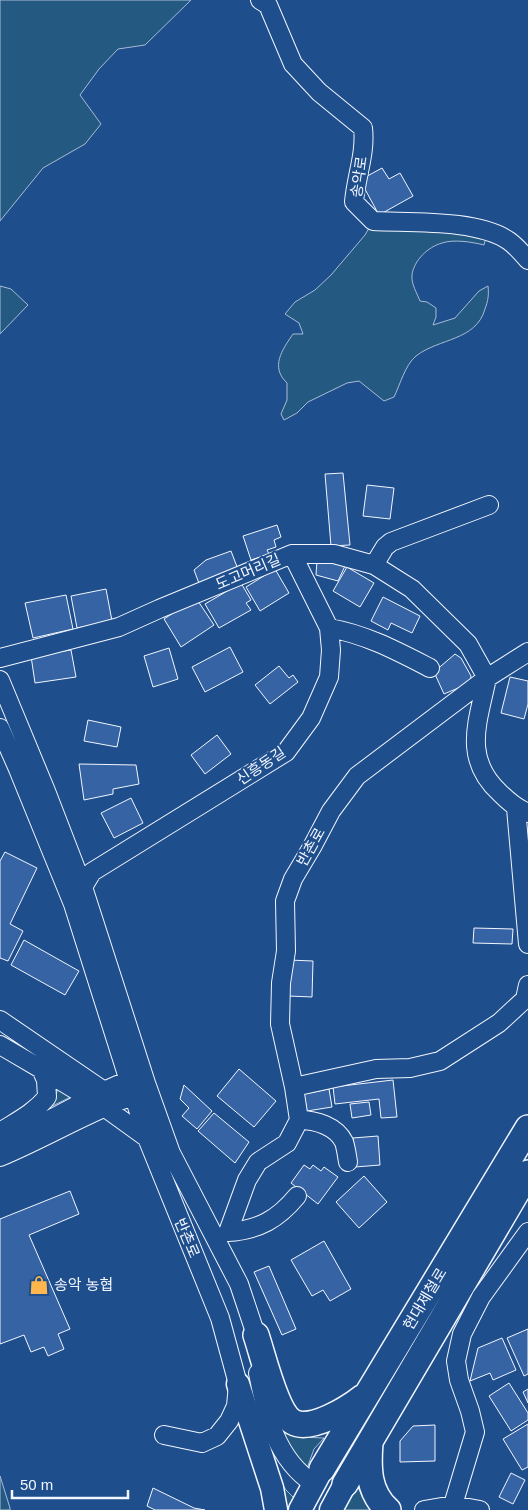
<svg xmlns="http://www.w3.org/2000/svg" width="528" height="1510" font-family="Arial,'Noto Sans KR',sans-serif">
  <rect width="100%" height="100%" fill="#1f4e8c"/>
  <!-- green -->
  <path fill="#245a82" stroke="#a8bbd7" d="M0,0H191L145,45L118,49L99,69L80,95L101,124L85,144L43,168L0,221Z
    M373,221L486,237L484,245C472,242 454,239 442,243C428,247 414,260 412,275C411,284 417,293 420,301L427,302L436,308V317L433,325L455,318L479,291L488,286C489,295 488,301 485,309C476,341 439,338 416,356C405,365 400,385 394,397L384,401L359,381L347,383L308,402L297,413L284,420L281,414L287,400V383C270,367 282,350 293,334H303L299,323L285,314L295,302L315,290L331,275L365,235Z
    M0,286L11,289L28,305L0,334Z
    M56,1083L77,1094L48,1108L57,1092Z
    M269,1399L291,1433L300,1437L324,1438L314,1449L306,1471L292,1455Z
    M0,1476L10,1508V1510H0Z
    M278,1477L286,1490L296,1500L291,1510H280Z
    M355,1481L363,1498L374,1510H343Z"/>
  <!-- building -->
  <path fill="#3563a3" stroke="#f2f6ff" d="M382,168L389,179L400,173L413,196L379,215L360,180Z
    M343,473L350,545L331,546L325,474Z
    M367,485L394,488L390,519L363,516Z
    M277,525L281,537L274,540L276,547L267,550L269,554L251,560L243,536Z
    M231,551L239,572L200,586L194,570L206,560Z
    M317,560L345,566L338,581L316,575Z
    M347,567L374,583L360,607L333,591Z
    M275,569L289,593L260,611L246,587Z
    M241,583L251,600L246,603L251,610L219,628L205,604Z
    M106,589L112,621L77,628L71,596Z
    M66,595L73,629L33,638L25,603Z
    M383,597L420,616L412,633L391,623L388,630L371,621Z
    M196,598L214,625L181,647L164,619Z
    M230,647L243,672L205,692L192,667Z
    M169,648L178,679L153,687L144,656Z
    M71,650L76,677L35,683L31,656Z
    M455,654L461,658L471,676L470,683L444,694L434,672Z
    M279,666L289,678L293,675L298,682L270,704L255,685Z
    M510,677L528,681V704L524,719L501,713Z
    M88,720L121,727L117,747L84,741Z
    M217,735L231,754L205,774L191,755Z
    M79,764L136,765L139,784L113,789V794L84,800Z
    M131,798L143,823L114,838L101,813Z
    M5,852L37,868L10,924L23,931L8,961L0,958V861Z
    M474,928L513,929L512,944L473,943Z
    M24,940L79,971L65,995L11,965Z
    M289,960L313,961L312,997L288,996Z
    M239,1069L276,1101L254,1127L217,1096Z
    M393,1080L397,1117L381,1118L379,1099L335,1104L333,1087Z
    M184,1085L212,1111L197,1129L182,1116L189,1108L180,1099Z
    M329,1089L332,1107L307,1111L304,1094Z
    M369,1102L371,1115L352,1118L350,1104Z
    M214,1113L249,1142L235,1163L198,1131Z
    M378,1136L380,1165L355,1167L353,1138Z
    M304,1165L310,1169L313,1165L321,1171L324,1167L338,1177L318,1204L291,1183Z
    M364,1176L387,1202L359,1228L336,1202Z
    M70,1191L79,1214L29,1235L70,1329L58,1334L64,1349L48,1356L44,1347L31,1352L24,1335L0,1344V1219Z
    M324,1241L351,1289L330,1301L323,1290L312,1296L291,1260Z
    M269,1266L296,1329L282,1335L254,1272Z
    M528,1329V1374L524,1376L507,1338Z
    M502,1338L516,1370L493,1380L490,1373L470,1381L478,1348Z
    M509,1383L528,1413V1420L511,1431L489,1396Z
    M528,1389V1403L523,1392Z
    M528,1424V1467L522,1470L503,1439Z
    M435,1425V1461L400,1462V1441L413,1426Z
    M511,1473L525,1480L513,1504L499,1497Z
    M153,1488L194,1508L205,1510H155L147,1506Z"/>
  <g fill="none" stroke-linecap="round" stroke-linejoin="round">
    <!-- minor casing -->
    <g stroke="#f2f6ff" stroke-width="20">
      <path id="minor" d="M260,0L268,5L293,64L319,92L363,128C366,153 356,177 354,202L373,221C410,223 478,219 509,241C516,246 522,253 528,260
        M374,565L385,547L391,542L489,505
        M329,628C365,634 397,651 430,668
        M0,658L119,627L159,609L292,554H334L374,565L412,589L468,644L487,678C478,722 462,758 500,793C509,802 516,808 528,813
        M0,680L46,791L83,887L146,1083L171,1153L239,1284L256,1335V1345
        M0,728L18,769L73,904L147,1138
        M516,808L528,944
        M83,887L92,872L286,752L311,718L329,677L331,650L329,628L292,554
        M0,1020L104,1091
        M0,1045L41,1069L46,1080L47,1097C34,1113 17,1121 0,1132
        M41,1069L104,1107L147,1138L220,1318L238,1384L236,1406L229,1421L217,1436L202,1443L164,1435
        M294,1087L376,1069L410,1068L440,1061L499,1023L525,999L528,985
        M299,1120C316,1120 336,1126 344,1142C346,1148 347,1156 348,1162
        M5,1143L104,1091L138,1076
        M0,1157C48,1137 93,1109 143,1092
        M297,1196C278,1219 259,1230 228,1232L247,1180L258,1162L287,1143L299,1120L294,1087L280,1024L281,983L286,951L285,901L293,879L312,847L331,811L357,776L487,678L528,652
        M258,1373C266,1415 276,1459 314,1484
        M424,1510L453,1505L480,1510
        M457,1510L453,1505L475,1432L470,1411L459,1380L456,1361L462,1334L481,1297L528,1232"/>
    </g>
    <!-- major casing -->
    <g stroke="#f2f6ff" stroke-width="25">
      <path id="major" d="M238,1384L272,1488L276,1510
        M300,1510L322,1469
        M331,1510L345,1484"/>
    </g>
    <!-- highway casing -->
    <g stroke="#f2f6ff" stroke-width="28">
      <path id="highway" d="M256,1335C263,1355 276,1413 293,1422C311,1432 349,1408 363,1397
        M370,1443C368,1468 368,1492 388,1510
        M322,1469L528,1128
        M345,1484L528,1173"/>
    </g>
    <!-- minor -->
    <use href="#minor" stroke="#1f4e8c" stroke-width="18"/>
    <!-- major -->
    <use href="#major" stroke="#1f4e8c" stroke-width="22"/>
    <!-- highway -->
    <use href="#highway" stroke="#1f4e8c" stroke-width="25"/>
  </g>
  <!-- icons -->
  <defs>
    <g id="shop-bare" transform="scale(1.5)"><path d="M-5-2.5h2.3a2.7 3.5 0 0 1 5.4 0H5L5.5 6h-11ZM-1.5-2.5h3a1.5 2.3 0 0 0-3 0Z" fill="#ffb74d" stroke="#1f4e8c" stroke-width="2.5" paint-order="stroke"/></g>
  </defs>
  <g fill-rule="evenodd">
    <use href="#shop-bare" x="39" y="1285"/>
  </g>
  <g text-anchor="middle" stroke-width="4" stroke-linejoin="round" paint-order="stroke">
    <!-- street labels -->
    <g font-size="15" fill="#f2f6ff" stroke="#1f4e8c">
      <text transform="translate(359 177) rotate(-82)" y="5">송악로</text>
      <text transform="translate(248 572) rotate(-23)" y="5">도고머리길</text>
      <text transform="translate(261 766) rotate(-34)" y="5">신흥동길</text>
      <text transform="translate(311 847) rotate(-61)" y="5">반촌로</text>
      <text transform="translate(187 1238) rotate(67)" y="5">반촌로</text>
      <text transform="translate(425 1299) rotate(-59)" y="5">현대제철로</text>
    </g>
    <!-- poi labels -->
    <g font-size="15" fill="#f2f6ff" stroke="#1f4e8c" text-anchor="start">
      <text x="54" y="1290">송악 농협</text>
    </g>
  </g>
  <!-- scale -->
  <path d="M12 1490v8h116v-8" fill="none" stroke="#f2f6ff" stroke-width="2.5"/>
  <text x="20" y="1490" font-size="15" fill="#f2f6ff" stroke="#1f4e8c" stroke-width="4" paint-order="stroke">50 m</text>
</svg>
